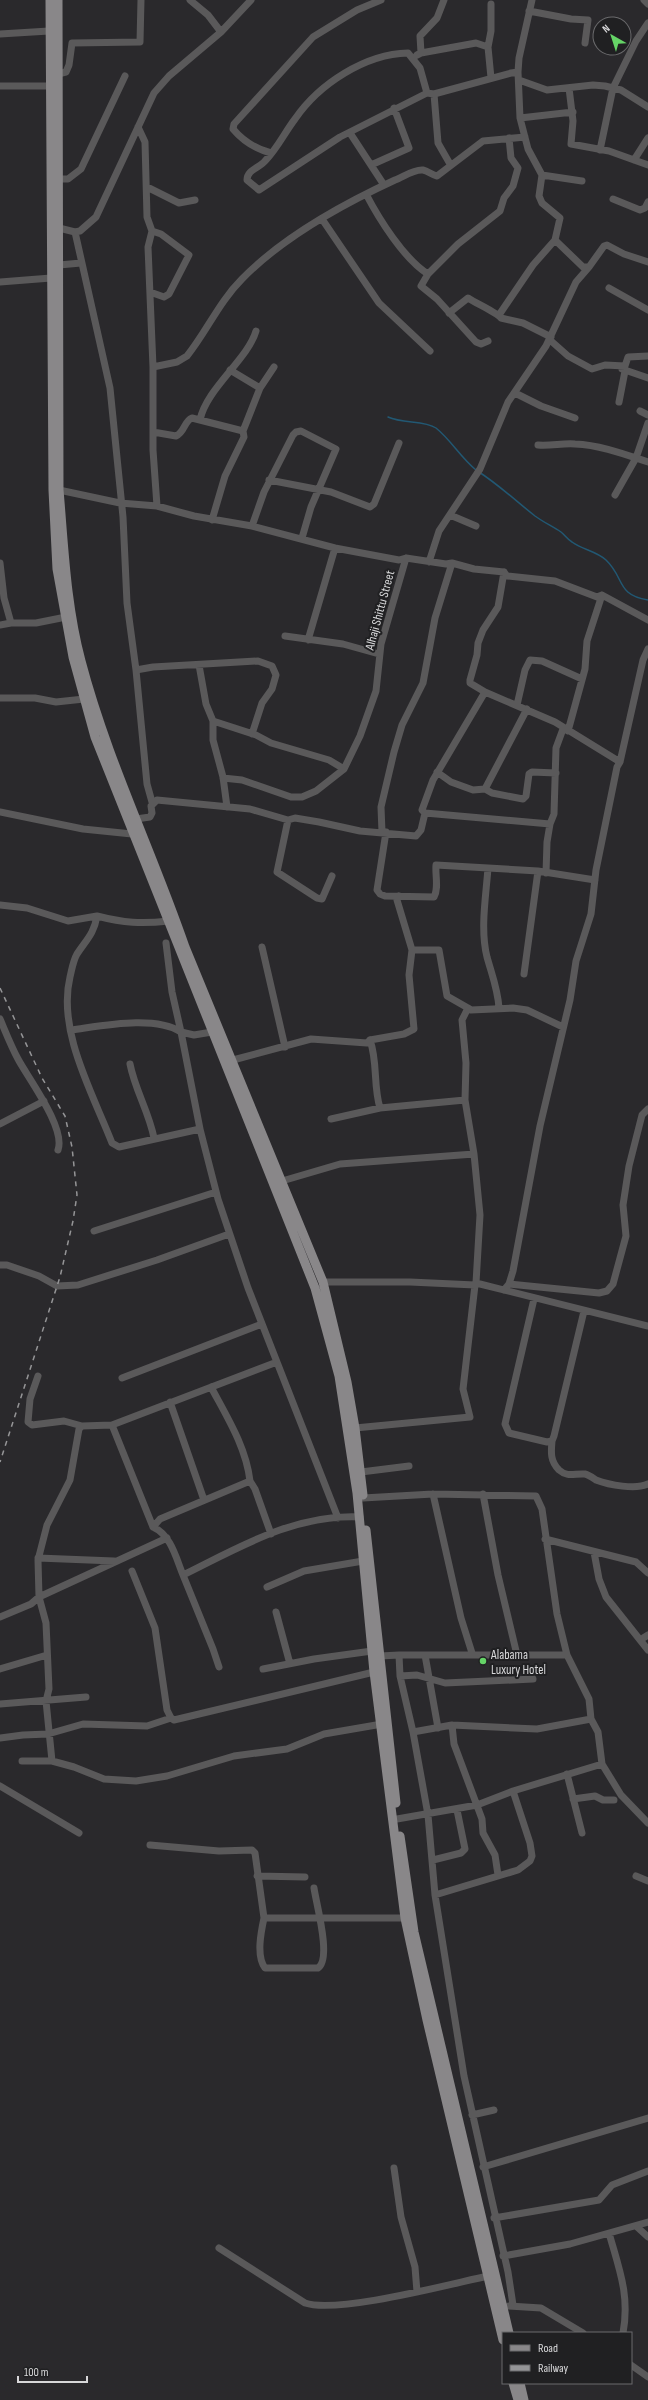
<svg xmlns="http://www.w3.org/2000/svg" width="648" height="2400" font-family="'Sofia Sans Condensed',sans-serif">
  <rect width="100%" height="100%" fill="#2a292c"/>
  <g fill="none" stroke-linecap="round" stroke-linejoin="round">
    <!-- stream -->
    <path stroke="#225873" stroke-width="1.5" d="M388,417C403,424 424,420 436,428C451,440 461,458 476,470
      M479,472C499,485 516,501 535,516C543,522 552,526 561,532C565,535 567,539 572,542C583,550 596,551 606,560C625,578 616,595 648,600"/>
    <!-- minor -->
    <path stroke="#5a595a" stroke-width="7" d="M190,0L208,15L221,32
      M644,0L648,4
      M529,11L571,19L588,20L585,43
      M0,34L49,31
      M488,47L491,31V4
      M421,53L476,43L488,47L491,78
      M417,55L421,53L420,36L437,18L444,0
      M518,72L519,58L532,0
      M58,74L66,72L69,65L72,43L140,42L141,0
      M519,80L547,90L593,85L605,86L621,90L648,107
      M0,86H51
      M569,88L573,121L571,144L609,151L648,165
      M427,93L420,68L408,53C365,54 319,84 295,119C285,132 277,149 265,161C259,168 247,170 247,180L259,190L340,137L427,93L434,94L438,143L450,164
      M520,118L573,112
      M138,127L145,142L147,217L152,231L148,247L153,367
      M350,133L384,185
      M600,150L613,88L636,41L648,23
      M271,153C256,149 243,141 233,129L234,124L313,37L357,10L381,0
      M634,160L648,138
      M371,165L409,148L394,108
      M542,175L582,181
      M59,179H68L81,169L125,76
      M147,187L179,203L195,200
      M366,194C379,219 404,259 428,274L421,286L437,299L476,342L481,344L488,341
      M613,199L640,210L645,208L648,202
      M322,219L379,303L430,351
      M59,228L75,232
      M59,265L81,263
      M589,267L604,246L607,245L624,254L648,262
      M428,274L458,244L500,211L504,198L513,186L518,168L511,158L509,138
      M0,282L51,278
      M609,288L648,310
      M150,292L164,297L169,294L189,255L161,234L152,231
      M449,313L468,298C477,304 496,312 501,318L523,323L551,337
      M499,315L533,265L555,240
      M550,340L568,356L592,369L605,365L625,366L628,357L648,356
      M622,369L648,378
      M230,370L260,388
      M515,393L541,406L575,418
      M619,402L625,371
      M640,411L648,415
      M200,420C206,389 248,359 256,331
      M243,431L260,388L274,367
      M153,432L176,436C185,432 184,421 192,418L243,431L244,437L225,476L212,520
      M538,445C551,446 563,443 575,444C600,445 624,454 648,462
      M269,480L331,492L370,507L374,504L399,443
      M59,490L120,503L157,506L194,516L252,526L335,548L399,560L406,558L446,564L452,563L474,569L504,572L498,607L483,630L478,643L477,655L470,680V683L485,692
      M615,495L636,458L648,423
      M157,506L153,450V367L177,362L187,356C207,331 219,302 242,279C282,238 343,204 395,180C403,177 414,169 423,170C428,171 432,175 437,176L483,141L525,137
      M450,515L476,526
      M252,526L264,492L293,435L296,432L301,431L336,449L311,507L302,538
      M429,562L439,531L480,469L508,402L546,346L576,282L589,267H583L555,240L560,218L542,203L539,196L542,175L528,149L520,118L518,72L511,73L434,94
      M0,563L4,598L11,623H36L66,617
      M504,572L507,576L555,581L597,597L602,595L648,620
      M0,625L11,623
      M285,636L343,644L379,654
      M308,640L335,548
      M199,665L206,704L213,721V740L223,777L227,807
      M136,670L153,667L258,661L272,666L276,675L272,689L262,703L252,734
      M0,698H35L56,702L84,699
      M517,705L525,670L530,660L542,661L582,679
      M213,721L256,735L271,743L329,760L344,769
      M568,731L585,669L587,641L602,595
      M620,762L643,660L648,649
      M437,772L451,782L473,790L485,789L492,793L523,799L526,796L529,774L532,772L556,773
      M223,778L242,780L291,797H302L316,791L344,769L360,736L376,691L381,644L406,558
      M485,789L527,709
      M152,802L147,784L136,670L127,603L123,517L110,388L75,232L80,231L96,217L154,93L169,76L221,32L251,0
      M0,812L83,829L132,834
      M425,813L550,824L554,814L556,748L563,729
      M136,819L150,817L152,813L151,806L157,800L250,809L288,820L295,818L319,822L360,831L416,836L421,830L425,813L422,810L433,780L485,692L555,722L620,762L617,767L596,870L591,914L576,961L570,1000L540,1126L513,1271L509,1284L504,1290
      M288,820L277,872L317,898L322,899L332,876
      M382,832L381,807L394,752L402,725L423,683L435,618L452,563
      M386,832L377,890L380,894L385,896L434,897C439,888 435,875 436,865L538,871L595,880
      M488,868C486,896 480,929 487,957C492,975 498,990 499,1008
      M546,873L547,842L550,824
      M0,905L27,908L68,921L97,916
      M169,921C141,924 124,923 97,916C94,934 86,940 77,954C73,961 72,969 70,977C57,1031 93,1094 112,1143L119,1147L200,1129L181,1032L194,1035L212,1032
      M262,947L285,1047
      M412,950H439L447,996L468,1008
      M524,974L538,871
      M0,1019C6,1033 11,1046 18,1059C28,1078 66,1128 58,1150
      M71,1030C102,1026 154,1015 181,1032L172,992L166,943
      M370,1040L404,1034L414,1029L409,975L412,950L397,900L399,896
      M233,1060L311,1039L367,1043L370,1040C378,1063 373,1085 380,1108
      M130,1064C135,1090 149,1112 154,1138
      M465,1100L466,1063L462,1020L468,1008L471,1010L513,1008L527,1010L563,1027
      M331,1119L380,1108L465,1100L474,1154
      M0,1124L44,1101
      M200,1129L218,1199L248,1288L338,1518
      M282,1181L340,1164L474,1154L480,1215L476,1283
      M94,1231L216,1192
      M0,1265H7L39,1276L57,1286L78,1285L157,1260L229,1234
      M323,1282H410L475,1285L476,1283L648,1326
      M509,1284L599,1293L607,1291L613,1284L626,1236L623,1205L629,1166L642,1115L648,1109
      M534,1299L505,1424L509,1433L547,1442L552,1441L554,1436L584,1311
      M277,1362L112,1425L82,1426L79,1429L70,1480L47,1525L38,1560L39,1597L46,1623L49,1689L46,1701L52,1761L74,1767L104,1779L136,1781L167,1776L234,1756L287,1749L324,1734L382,1724
      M38,1376L30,1399L28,1422L32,1425L64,1421L82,1426
      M122,1378L262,1324
      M211,1387C227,1417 246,1447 250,1481
      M170,1402L204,1500
      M112,1425L153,1527C171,1535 176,1558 183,1575C240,1547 294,1514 360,1517
      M355,1428L470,1417L463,1389L475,1285
      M552,1441C551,1452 550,1461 559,1470C568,1478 575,1473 585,1474C589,1475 593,1478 596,1480C609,1485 636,1490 648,1484
      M361,1472L409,1466
      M433,1494L461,1618L472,1653
      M483,1494L498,1575L517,1655
      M363,1498L433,1494L536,1496L542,1509L557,1614L567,1655L589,1699L591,1719L598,1732L602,1764L621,1795L648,1823
      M153,1527L160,1519L250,1481L255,1489L271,1534
      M545,1539L636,1562L648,1573
      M594,1552L599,1579L606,1597L648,1650
      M38,1558L114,1561
      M132,1571L155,1628L167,1710L171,1718L174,1720L374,1672
      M183,1575L213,1649L219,1667
      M267,1587L304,1571L363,1561
      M276,1612L290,1664
      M0,1617L31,1604L39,1597L167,1538
      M640,1640L648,1635
      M399,1655H567
      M425,1655L438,1728
      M380,1656L399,1655L400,1676L413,1732L428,1815L435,1895L464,2076L508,2272L513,2305
      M0,1669L47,1655
      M263,1669L314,1659L372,1651
      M400,1676L417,1675L445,1683L533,1679
      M0,1704L86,1697
      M452,1725L454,1744L482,1819L483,1833L495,1855L498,1875
      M413,1732L452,1725L537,1729L591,1719
      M0,1738L23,1735L48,1734L83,1724L147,1726L171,1718
      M22,1761H52
      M567,1774L582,1833
      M0,1786L79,1833
      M573,1799L595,1796L603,1800H614
      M397,1819L477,1805L513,1791L602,1764
      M150,1845L219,1851L252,1850L255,1853L264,1918H405
      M433,1860L461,1853L465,1849L457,1810
      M257,1876L305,1877
      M636,1876L648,1881
      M435,1895L518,1870L530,1861L532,1856L530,1843L513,1791
      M264,1918C261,1932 256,1956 265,1968H318C332,1959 316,1903 314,1888
      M472,2115L494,2110
      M483,2167L648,2118
      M394,2168L401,2217L415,2267L417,2292
      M494,2218L599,2200L612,2185L648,2171
      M636,2226L648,2237
      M609,2233C619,2269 630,2295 623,2333
      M219,2248L305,2303C338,2314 450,2284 488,2276
      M503,2256L570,2244L648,2222
      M509,2306L541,2308L583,2333
      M631,2365L648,2377"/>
    <!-- major -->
    <path stroke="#898789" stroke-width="9" d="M50,0L53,490L57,569L73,657L95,737L315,1288L339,1376L357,1493L374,1672L405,1918L427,2020L503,2340
      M58,0L59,490C64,547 66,605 81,661C107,760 152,851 185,947L323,1282L347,1382L355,1428L363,1495
      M366,1530L396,1803
      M400,1836L414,1932L509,2333
      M513,2383L518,2400
      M520,2383L524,2400"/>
    <!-- rail -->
    <path stroke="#959597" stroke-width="1.5" stroke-dasharray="5 5" stroke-linecap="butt" d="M0,988L42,1078L65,1116L72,1147L77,1195L73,1221L60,1277L0,1462"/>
  </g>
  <!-- markers -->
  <circle fill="#65d467" stroke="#202022" stroke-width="1.5" cx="483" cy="1661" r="4"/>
  <g text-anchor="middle" stroke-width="4" stroke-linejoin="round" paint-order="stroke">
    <!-- street labels -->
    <g font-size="13" fill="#d8d8da" stroke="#202022">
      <text transform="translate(379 610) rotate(-75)" y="5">Alhaji Shittu Street</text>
    </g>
    <!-- poi labels -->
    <g font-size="13" fill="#d8d8da" stroke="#202022" text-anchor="start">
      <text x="491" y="1659">Alabama<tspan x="491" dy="15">Luxury Hotel</tspan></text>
    </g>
  </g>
  <!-- legend -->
  <rect x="502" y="2332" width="130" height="52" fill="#202022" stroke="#6a6a6c"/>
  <rect x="510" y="2345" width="20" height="6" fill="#898789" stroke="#6a6a6c"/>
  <text x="538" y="2352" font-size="12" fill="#d8d8da">Road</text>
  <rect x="510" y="2365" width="20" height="6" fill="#959597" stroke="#6a6a6c"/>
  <text x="538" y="2372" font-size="12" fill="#d8d8da">Railway</text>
  <!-- north arrow -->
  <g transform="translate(612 36) rotate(321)"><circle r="19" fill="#202022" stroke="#6a6a6c"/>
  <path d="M0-3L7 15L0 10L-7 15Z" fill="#65d467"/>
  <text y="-6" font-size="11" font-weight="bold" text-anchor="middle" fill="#d8d8da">N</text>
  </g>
  <!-- scale -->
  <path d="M18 2376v6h69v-6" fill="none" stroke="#d8d8da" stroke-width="2"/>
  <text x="24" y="2376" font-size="12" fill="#d8d8da" stroke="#202022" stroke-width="3" paint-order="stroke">100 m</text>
</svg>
